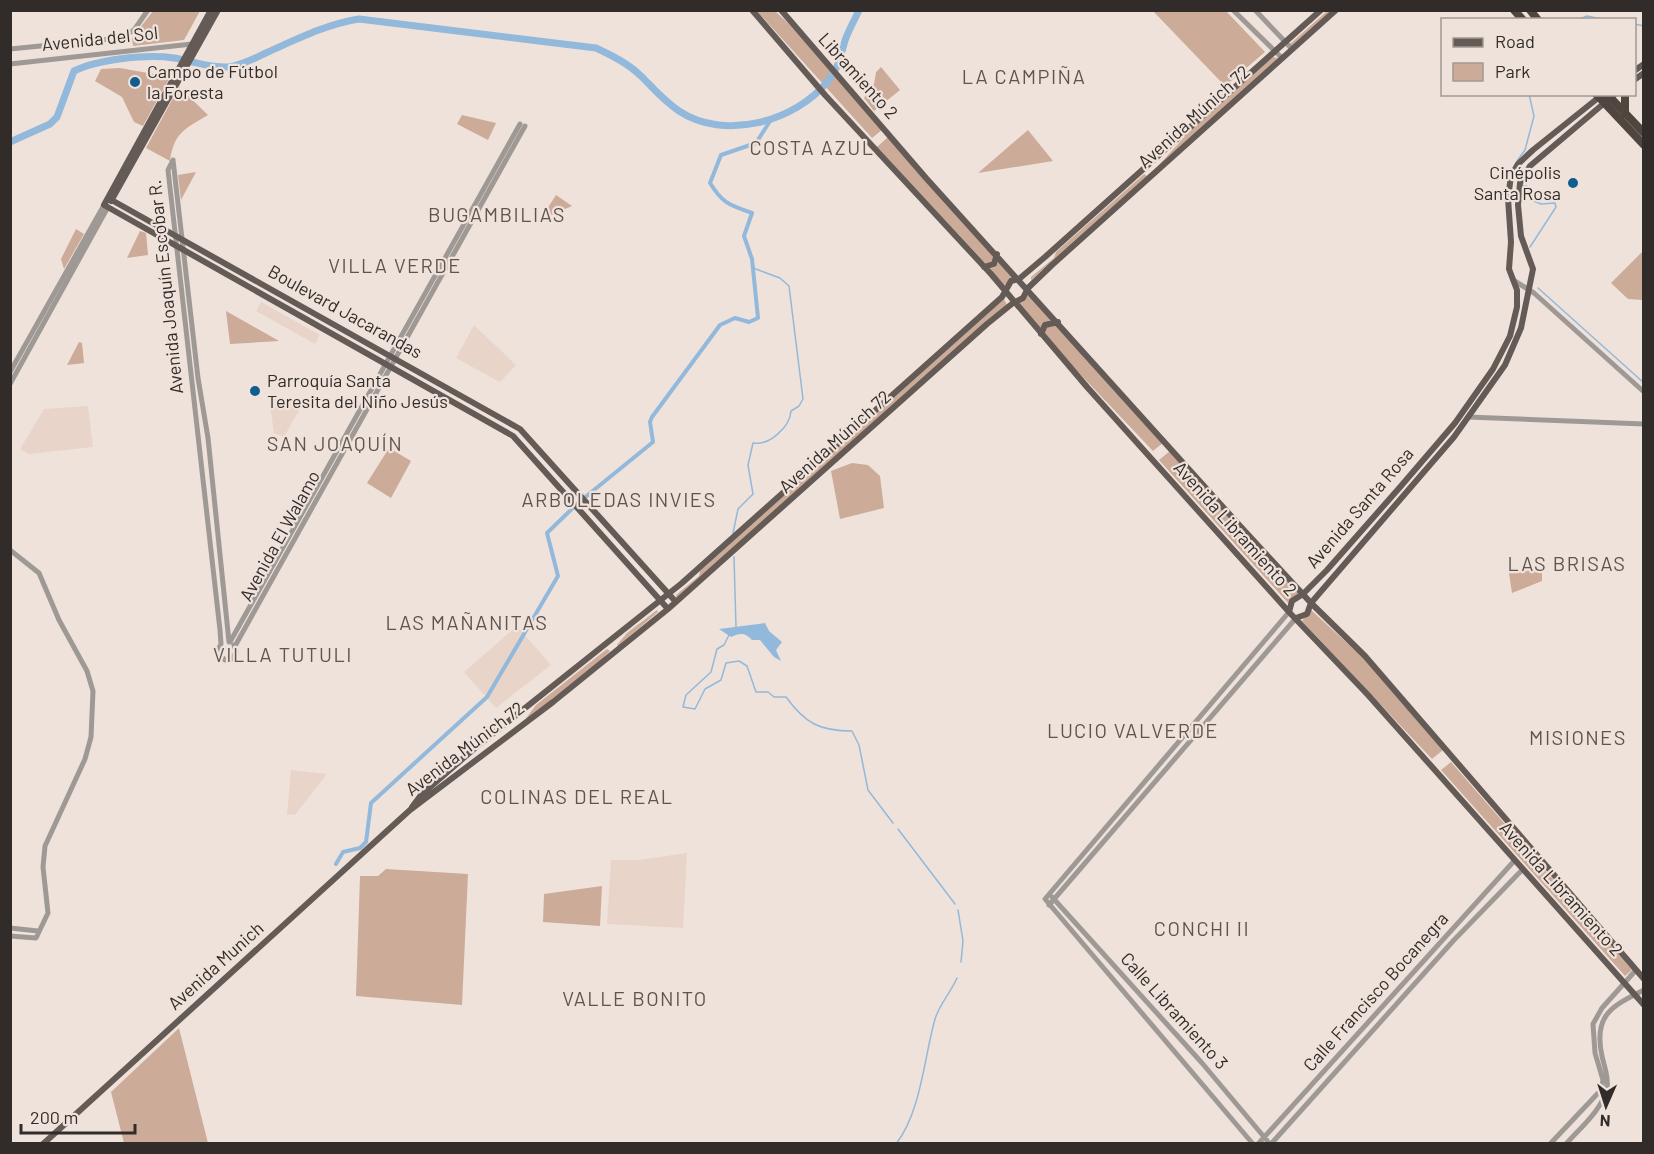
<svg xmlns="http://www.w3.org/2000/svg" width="1654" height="1154" font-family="Barlow,sans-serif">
  <rect width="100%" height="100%" fill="#efe2db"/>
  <!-- built -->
  <path fill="#e9d4c9" d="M261,302L320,335L315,344L256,311Z
    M474,325L516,365L500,382L456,358Z
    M282,397L301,407L284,437L274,433L269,399Z
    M88,406L93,447L29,454L20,449L44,409Z
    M517,626L551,665L496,708L464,672Z
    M291,770L327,774L295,815L287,814Z
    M687,853L683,928L607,924L611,860H639Z"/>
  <!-- green -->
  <path fill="#ccab99" d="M153,11H200L184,40L133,46L132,38Z
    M757,11H775L788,23L883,129L872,138Z
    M1153,11H1226L1265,52L1225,86Z
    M1327,11H1336L1293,47L1290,44Z
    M1273,57L1277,58L1276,62L1158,166L1189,132Z
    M881,67L900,90L874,111L864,98L874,84L876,72Z
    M120,68L170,77L143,126L134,122L122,97L95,81L101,69Z
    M179,87L208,115C185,129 174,132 170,161L146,148Z
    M462,115L496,123L488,140L457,124Z
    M1028,130L1053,161L978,173Z
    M888,137L994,251L993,264L987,265L877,147Z
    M196,172L181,200L178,175Z
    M1144,174L1147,176L1031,280V277L1054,258L1056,252Z
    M556,195L572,206L540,220Z
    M76,229L84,234L64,269L61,259Z
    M140,231L146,233L148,255L127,258Z
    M1643,251V300L1628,299L1611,283Z
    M1000,259L1015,277L1003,286L989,269L995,267Z
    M1030,294L1052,319L1040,328L1018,304Z
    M1004,299L1007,305L677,599L676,595L699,576L700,571Z
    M226,311L279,341L230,344Z
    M1054,324L1164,442L1153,451L1045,337L1044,332L1048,326Z
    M79,342L82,343L84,363L67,365Z
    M389,448L411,461L391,498L367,483Z
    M1170,451L1299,594L1289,604L1159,460Z
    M852,463L868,465L880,476L884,508L840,519L831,471Z
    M1542,569V581L1512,593L1509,573Z
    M657,610L658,612L618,646L617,645L627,633Z
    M1311,610L1371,665L1443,750L1432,759L1302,621Z
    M607,649L610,651L599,662L524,721L536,705Z
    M1451,762L1632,970L1625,976L1441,770Z
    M386,869L468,874L462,1005L356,996L360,876H378Z
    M602,886L600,926L543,922L544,894Z
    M179,1028L208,1143H124L111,1092Z"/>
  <!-- water -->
  <path fill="#92b9db" d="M765,623L769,631L782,642L776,650L781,661L774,657L760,640H752C745,632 740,633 731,637L719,629Z"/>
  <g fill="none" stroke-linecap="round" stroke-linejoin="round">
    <!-- stream -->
    <path stroke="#92b9db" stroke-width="1.5" d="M1578,20L1587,16L1607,20
      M1634,24L1644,26
      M1517,161L1525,150L1534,116L1529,94
      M1522,186H1527L1531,200L1541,204L1555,203L1556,207L1530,247
      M1538,288L1644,383
      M733,533L738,509L753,494L748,465L753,443C769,446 790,427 791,411L799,406L803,399L789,286L780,278L753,268
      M734,557L736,627
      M729,635L724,645L717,649L711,672L686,695L683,707L695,709L705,689L721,680L726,663L739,661L747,666L756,692H768L774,697H786C805,723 819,731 852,731L859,745L868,790L893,823
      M898,829L955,904
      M958,910L963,941L961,962
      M896,1144C921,1112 924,1058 935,1019C939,1005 951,992 957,978"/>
    <!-- canal -->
    <path stroke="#92b9db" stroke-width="4" d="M336,864L343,852L360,848L366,842L371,803L487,697L558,576L547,533L578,503L653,442L650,422L652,417L720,325L735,318L749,322L758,318L752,259L744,236L752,213C730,205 723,204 710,183L721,155L756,143L772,118"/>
    <!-- river -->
    <path stroke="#92b9db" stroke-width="7" d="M10,142L50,124L57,117L74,71C98,59 148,54 174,58C192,61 210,68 229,67C243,65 255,58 268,52C297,39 327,24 359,19L596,48C613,56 629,64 642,77C654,89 664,101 679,111C724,141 795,122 828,81C838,69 840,58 844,44C847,32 854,22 859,10"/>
    <!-- minor -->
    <path stroke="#9f9996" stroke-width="5" d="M1233,10L1282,58
      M1255,10L1292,49
      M10,49L121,38L134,30L148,10
      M10,64L192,44
      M173,160L168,170L220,630L221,644L217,652L225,660L232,659L236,652L234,645
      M173,160L198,378L208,438L229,642
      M1513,280L1534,293L1644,392
      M10,372L104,205
      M10,384L108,207
      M1468,417L1644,424
      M10,550L39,573L59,620L87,671L93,691L91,737L85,759L45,846L43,867L48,913L36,938L10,936
      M230,642L520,124
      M235,646L525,126
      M1052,897L1202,1063L1270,1144
      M1049,905L1296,618
      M10,928L38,931
      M1253,1144L1045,899L1289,612
      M1258,1144L1515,860
      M1271,1144L1454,940L1523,869
      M1550,1144L1601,1090L1603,1080L1595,1053L1593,1024L1602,1008L1636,970
      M1566,1144C1581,1127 1602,1110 1607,1088C1609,1077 1604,1066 1602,1056C1593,1015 1612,1006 1644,990"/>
    <!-- major -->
    <path stroke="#655b56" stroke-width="6" d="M211,10L104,205L513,436L668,609
      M752,10L825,95L991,274L1087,387L1289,612L1368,695L1644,1005
      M781,10L926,178L1241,527L1311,603L1365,656L1644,979
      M1634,71L1644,64
      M1634,80L1644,73
      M108,198L520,429L676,602
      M111,201L218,10
      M984,267L994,264L997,254
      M1041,334L1045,325L1058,322
      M1289,612L1292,601L1303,594L1327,570L1401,486L1455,423L1493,369L1510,336L1517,307V290L1509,269L1511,242L1508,198L1511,176L1518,164L1533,150L1603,94
      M1296,618L1307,614L1311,603L1454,437L1505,365L1521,328L1533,269L1521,236L1518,205L1520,183L1530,166L1615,94
      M412,807L421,795L475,748L682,583L1002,297L1011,281L1019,279L1045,257L1321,10
      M43,1144L410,810L553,702L668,609L987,324L1013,303L1023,298L1028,288L1052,265L1336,10"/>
    <!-- highway -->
    <path stroke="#504640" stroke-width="8" d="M1514,10L1523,20
      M1530,10L1538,20
      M1596,94L1644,145
      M1607,94L1644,133
      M1625,114V94"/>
  </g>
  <!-- markers -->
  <g fill="#105d90" stroke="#efe2db" stroke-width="2">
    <circle cx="135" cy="82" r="6"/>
    <circle cx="1573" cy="183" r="6"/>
    <circle cx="255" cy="391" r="6"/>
  </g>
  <g text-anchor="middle" stroke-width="4.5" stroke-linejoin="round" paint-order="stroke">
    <!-- street labels -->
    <g font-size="18" fill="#312c2a" stroke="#efe2db">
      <text transform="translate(100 39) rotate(-6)" y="6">Avenida del Sol</text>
      <text transform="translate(858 76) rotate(48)" y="6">Libramiento 2</text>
      <text transform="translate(1194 117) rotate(-42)" y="6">Avenida Múnich 72</text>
      <text transform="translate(166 287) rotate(-96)" y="6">Avenida Joaquín Escobar R.</text>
      <text transform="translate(345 312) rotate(29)" y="6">Boulevard Jacarandas</text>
      <text transform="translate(835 442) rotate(-42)" y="6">Avenida Múnich 72</text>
      <text transform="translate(1360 508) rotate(-49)" y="6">Avenida Santa Rosa</text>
      <text transform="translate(1235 529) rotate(48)" y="6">Avenida Libramiento 2</text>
      <text transform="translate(280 536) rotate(-61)" y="6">Avenida El Walamo</text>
      <text transform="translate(465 749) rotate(-37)" y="6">Avenida Múnich 72</text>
      <text transform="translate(1561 889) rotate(48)" y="6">Avenida Libramiento 2</text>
      <text transform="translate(216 966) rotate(-42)" y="6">Avenida Munich</text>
      <text transform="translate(1376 992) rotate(-48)" y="6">Calle Francisco Bocanegra</text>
      <text transform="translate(1174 1011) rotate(48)" y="6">Calle Libramiento 3</text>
    </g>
    <!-- poi labels -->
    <g font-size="18" fill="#312c2a" stroke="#efe2db" text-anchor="start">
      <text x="147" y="78">Campo de Fútbol<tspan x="147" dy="21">la Foresta</tspan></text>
      <text x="1561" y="179" text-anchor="end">Cinépolis<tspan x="1561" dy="21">Santa Rosa</tspan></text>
      <text x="267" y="387">Parroquía Santa<tspan x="267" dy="21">Teresita del Niño Jesús</tspan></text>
    </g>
    <!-- neighbourhood labels -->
    <g font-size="20" letter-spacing="1.5" fill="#60544f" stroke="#efe2db">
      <text x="1024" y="84">LA CAMPIÑA</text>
      <text x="812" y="155">COSTA AZUL</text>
      <text x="497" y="222">BUGAMBILIAS</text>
      <text x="395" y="273">VILLA VERDE</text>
      <text x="335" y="451">SAN JOAQUÍN</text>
      <text x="619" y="507">ARBOLEDAS INVIES</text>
      <text x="1567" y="571">LAS BRISAS</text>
      <text x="467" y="630">LAS MAÑANITAS</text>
      <text x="283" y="662">VILLA TUTULI</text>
      <text x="1133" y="738">LUCIO VALVERDE</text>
      <text x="1578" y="745">MISIONES</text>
      <text x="577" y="804">COLINAS DEL REAL</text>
      <text x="1202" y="936">CONCHI II</text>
      <text x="635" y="1006">VALLE BONITO</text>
    </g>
  </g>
  <!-- border -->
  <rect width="1654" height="1154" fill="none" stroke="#312c2a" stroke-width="24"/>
  <!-- legend -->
  <rect x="1441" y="18" width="195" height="78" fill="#efe2db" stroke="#a39994" stroke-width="1.5"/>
  <rect x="1453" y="38" width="30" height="9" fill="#655b56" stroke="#a39994" stroke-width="1.5"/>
  <text x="1495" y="48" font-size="18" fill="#312c2a">Road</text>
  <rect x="1453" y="63" width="30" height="18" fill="#ccab99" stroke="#a39994" stroke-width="1.5"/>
  <text x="1495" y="78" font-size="18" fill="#312c2a">Park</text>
  <!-- north arrow -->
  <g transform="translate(1606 1106) rotate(183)" stroke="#efe2db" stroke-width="4.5" paint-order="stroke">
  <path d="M0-4.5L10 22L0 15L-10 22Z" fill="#312c2a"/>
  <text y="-9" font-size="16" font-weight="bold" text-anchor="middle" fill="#312c2a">N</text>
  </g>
  <!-- scale -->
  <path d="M21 1124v9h114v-9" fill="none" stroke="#312c2a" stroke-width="3"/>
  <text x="30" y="1124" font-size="18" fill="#312c2a" stroke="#efe2db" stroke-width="4.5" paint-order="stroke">200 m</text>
</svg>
